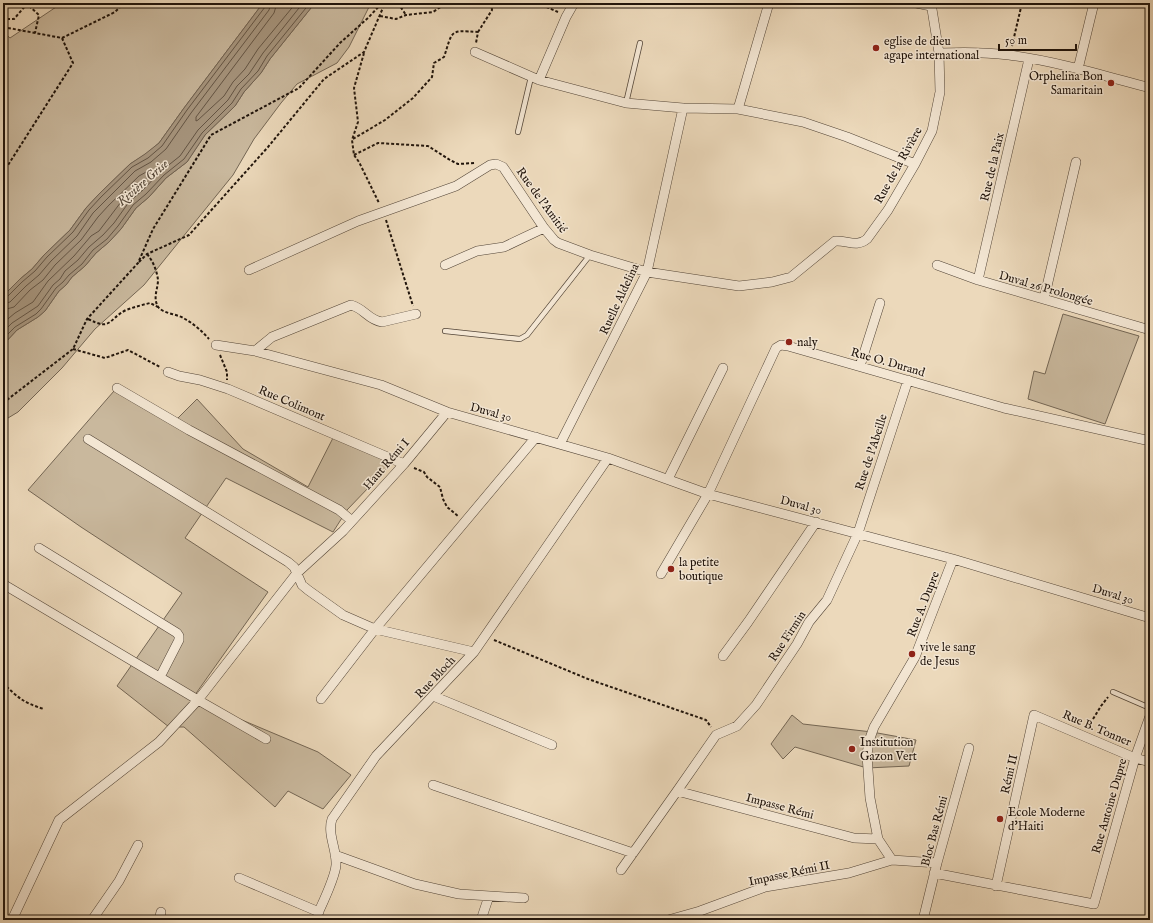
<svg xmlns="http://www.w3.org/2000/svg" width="1153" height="923" font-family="'IM FELL English',serif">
  <rect width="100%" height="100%" fill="#ecd9bb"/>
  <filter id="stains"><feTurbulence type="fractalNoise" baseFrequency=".005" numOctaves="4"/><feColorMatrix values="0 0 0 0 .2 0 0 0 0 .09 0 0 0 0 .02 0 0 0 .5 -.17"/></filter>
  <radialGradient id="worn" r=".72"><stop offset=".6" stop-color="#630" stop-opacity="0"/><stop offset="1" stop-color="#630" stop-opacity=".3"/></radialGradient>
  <!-- green -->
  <path fill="#c9b89d" stroke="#746654" d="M62,3H263L184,108L159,143L146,154L130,164L99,194L86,208L70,230L44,255L32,269L20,279L3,296V32L10,38Z
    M315,3H371L349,47L337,63L297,84L281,103L254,139L233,175L144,285L95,329L62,368L18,412L3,421V345L17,330L38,317L45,311L59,291L66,285L72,277L85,266L96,253L109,242L121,229L136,208L149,197L166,178L187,162L205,135L235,106L244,92L261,73L270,59Z
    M1063,314L1139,336L1105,424L1028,399L1034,371L1045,374Z
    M114,391L173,423L197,399L243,449L308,487L335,434L393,462L347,510L333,532L226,478L185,538L268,592L192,699L318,752L351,775L323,809L288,791L275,807L184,727H169L117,686L182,593L81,527L28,490Z
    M792,715L803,724L872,732L916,740L909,766L867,768L795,747L783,759L771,744Z"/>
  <!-- water -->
  <path fill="#a7967f" stroke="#716251" d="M263,3H315L270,59L261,73L244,92L235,106L205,135L187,162L166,178L149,197L136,208L121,229L109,242L96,253L85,266L72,277L66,285L59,291L45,311L38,317L17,330L3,345V296L20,279L32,269L44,255L70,230L86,208L99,194L130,164L145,154L159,143L184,108Z"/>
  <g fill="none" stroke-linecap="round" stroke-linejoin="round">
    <!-- shore -->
    <path stroke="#645545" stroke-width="1" d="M277,3L274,13L196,117V121L198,120L224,96L233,82L245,69L258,49L296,3
      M3,299L7,297L22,282L35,271L47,257L73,232L89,210L101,197L132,167L148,158L162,146L187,110L265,7L266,3
      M3,304L10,302L26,286L39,275L51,261L77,236L93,213L135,171L151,162L166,149L191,113L269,10L271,3
      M3,310L14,307L30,290L43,280L55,265L81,240L98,217L109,205L139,176L148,171H150V174L139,186L124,198L99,231L91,236L74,256L48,281L33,302L15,313L3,323
      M3,332L12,323L38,306L53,285L60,279L65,271L78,260L89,247L103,235L114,223L129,202L143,190L160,172L180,156L198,130L228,100L237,86L249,74L263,53L303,3
      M3,339L15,327L36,314L41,309L56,288L63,282L69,275L82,264L93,250L107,239L118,226L133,205L146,194L164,175L184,159L202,133L232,103L241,89L258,71L267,56L310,3"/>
    <!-- service casing -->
    <g stroke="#534537" stroke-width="6">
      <path id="service" d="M626,103L640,43
        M518,132L531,77
        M445,331L520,339L527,335L590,255
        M1113,692L1150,708"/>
    </g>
    <!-- minor casing -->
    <g stroke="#534537" stroke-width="10">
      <path id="minor" d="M574,3L566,17L539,80L626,103L683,108L738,109L803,122L847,137L915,164
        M916,3L931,6
        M475,52L539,80
        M939,53C962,52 986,52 1009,55C1056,61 1105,76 1150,88
        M1078,69L1094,3
        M738,109L769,3
        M445,265L477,251L504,247L544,228
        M937,265L978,280L1150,330
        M249,270L358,221L456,186L490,165L496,164L503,167L544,228L554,240L558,243L590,255L647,272L739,286L772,282L791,277L835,241C847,240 856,248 867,239L888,210L915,164L932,131L940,92L939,53L931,3
        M978,280L1029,59
        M1044,299L1076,162
        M216,345L255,351L381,385L447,412L608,458L708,494L953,559L1150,618
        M255,351L272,337L351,305C364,308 368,320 382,322L416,314
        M860,366L880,303
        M168,372L179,376L200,380L228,389L404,464
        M117,388L189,430L339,510L352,521
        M88,439L288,562L294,567L302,585L308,590L343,615L375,629L474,652
        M560,444L647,272L683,108
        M668,479L723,368
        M39,548L177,633L179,636V640L160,677
        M661,574L708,494L776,348L781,345L788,346L1004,408L1150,441
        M3,584L198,700L266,739
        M723,656L748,622L816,522
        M433,696L552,745
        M321,699L375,629L536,437
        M433,785L633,853
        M677,791L854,838L878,839
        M335,855L415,884L459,894L524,898
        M937,863L892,860L878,839L870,798L867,755L869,741L874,727L915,657L953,559
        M621,870L677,791L716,735L737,726L756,705L797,644L809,622L827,600L858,533L908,380
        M934,873L1094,904L1135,758L1150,716
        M239,878L319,912
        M996,886L1034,715L1135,758L1150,762
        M12,920L59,820L159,742L198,700L297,573L343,531L404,464L447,412
        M92,920L119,881L138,845
        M159,920L161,912
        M315,920C321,906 335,879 336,865C337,850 327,834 332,819L376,756L474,652L608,458
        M481,920L489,896
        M668,920L700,911L765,887L849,873L892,860
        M923,920L937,863L969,748"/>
    </g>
    <!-- path -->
    <path stroke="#20140b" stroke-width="2" stroke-dasharray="3 2" stroke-linecap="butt" d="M29,3L27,4L39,15L35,33
      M398,3L406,15
      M537,3L558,12
      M380,16L396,19L406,15L433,12L445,4L448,3
      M3,22L7,19H14L27,4
      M3,27L62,38L73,63L3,173
      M478,32L492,10L491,3
      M62,38L115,12L124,3
      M1012,46L1022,3
      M364,53L354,88L358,122L352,140L354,155L359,162L379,203
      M353,139L385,120L413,98L432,77L434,63L444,57C453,30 449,30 478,32L476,43
      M354,155L378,143L428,146L450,160L458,164L475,163
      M386,220L413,306
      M147,254C153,261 157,271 158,280C158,289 152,299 159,308C165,314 178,314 185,319C194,324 202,331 209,339
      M139,262L147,254L189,235L268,147L324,79L364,52L385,3
      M88,319C112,331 107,320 126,310C134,307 142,305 150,303L158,307
      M73,349L105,358L128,350L160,367
      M220,355L227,372V380
      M3,403L73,349L87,319L138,263L153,229L211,135L299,88L340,43L368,18L382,3
      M414,468L424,472L427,477L440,487L443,499L447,507L458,516
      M494,640L588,679L706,720L711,727
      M3,683C18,698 24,703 44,709
      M1093,719L1101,706L1108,697"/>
    <!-- service -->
    <use href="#service" stroke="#f3e6d3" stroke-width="4.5"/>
    <!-- minor -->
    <use href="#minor" stroke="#f3e6d3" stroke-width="9"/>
  </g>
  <!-- markers -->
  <g fill="#8f2418" stroke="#f3e6d3" stroke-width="1.5">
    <circle cx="876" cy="48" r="4"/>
    <circle cx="1111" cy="83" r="4"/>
    <circle cx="789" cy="342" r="4"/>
    <circle cx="671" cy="569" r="4"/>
    <circle cx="912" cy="654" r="4"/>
    <circle cx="852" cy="749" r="4"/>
    <circle cx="1000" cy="819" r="4"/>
  </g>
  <g text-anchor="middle" stroke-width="3" stroke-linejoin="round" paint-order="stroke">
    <!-- poi labels -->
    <g font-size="12" fill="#20140b" stroke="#f3e6d3" text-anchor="start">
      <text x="884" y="45">eglise de dieu<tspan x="884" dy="14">agape international</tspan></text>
      <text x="1103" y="80" text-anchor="end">Orphelina Bon<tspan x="1103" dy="14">Samaritain</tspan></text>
      <text x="797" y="346">naly</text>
      <text x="679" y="566">la petite<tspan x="679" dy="14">boutique</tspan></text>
      <text x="920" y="651">vive le sang<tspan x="920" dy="14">de Jesus</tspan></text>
      <text x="860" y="746">Institution<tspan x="860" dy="14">Gazon Vert</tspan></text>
      <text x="1008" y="816">Ecole Moderne<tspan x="1008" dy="14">d'Haiti</tspan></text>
    </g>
    <!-- street labels -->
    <g font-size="12" fill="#20140b" stroke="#f3e6d3">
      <text transform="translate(898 165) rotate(-61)" y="4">Rue de la Rivière</text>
      <text transform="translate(992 167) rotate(-77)" y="4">Rue de la Paix</text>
      <text transform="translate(542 200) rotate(54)" y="4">Rue de l'Amitié</text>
      <text transform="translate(1046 288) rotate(16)" y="4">Duval 26 Prolongée</text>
      <text transform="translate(619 299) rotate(-65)" y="4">Ruelle Aldelina</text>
      <text transform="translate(888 362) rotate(16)" y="4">Rue O. Durand</text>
      <text transform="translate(292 403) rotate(23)" y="4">Rue Colimont</text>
      <text transform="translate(491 412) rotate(15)" y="4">Duval 30</text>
      <text transform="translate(871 452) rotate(-72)" y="4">Rue de l'Abeille</text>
      <text transform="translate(386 464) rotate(-49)" y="4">Haut Rémi I</text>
      <text transform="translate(801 505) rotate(15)" y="4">Duval 30</text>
      <text transform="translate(1113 594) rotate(17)" y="4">Duval 30</text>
      <text transform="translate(923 604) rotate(-69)" y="4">Rue A. Dupre</text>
      <text transform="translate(787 636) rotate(-57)" y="4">Rue Firmin</text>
      <text transform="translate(435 677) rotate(-47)" y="4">Rue Bloch</text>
      <text transform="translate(1097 728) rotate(23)" y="4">Rue B. Tonner</text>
      <text transform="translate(1009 774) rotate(-77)" y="4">Rémi II</text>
      <text transform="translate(780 806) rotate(15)" y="4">Impasse Rémi</text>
      <text transform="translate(1109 806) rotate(-74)" y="4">Rue Antoine Dupre</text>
      <text transform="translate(934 831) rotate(-75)" y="4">Bloc Bas Rémi</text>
      <text transform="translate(789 873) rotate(-12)" y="4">Impasse Rémi II</text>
    </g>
    <!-- water labels -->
    <g font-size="13" font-style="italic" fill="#564839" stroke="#f3e6d3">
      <text transform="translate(142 182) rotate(-41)" y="5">Rivière Grise</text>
    </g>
  </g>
  <!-- margin -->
  <rect width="1153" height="923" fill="none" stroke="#ecd9bb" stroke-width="16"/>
  <rect x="4" y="4" width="1145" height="915" fill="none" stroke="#20140b" stroke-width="2"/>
  <rect x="8" y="8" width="1137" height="907" fill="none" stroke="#20140b"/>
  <!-- scale -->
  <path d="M999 44v6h77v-6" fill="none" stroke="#20140b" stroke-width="2"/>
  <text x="1005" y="44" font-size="12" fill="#20140b" stroke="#f3e6d3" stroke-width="3" paint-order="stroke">50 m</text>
  <rect width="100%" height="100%" filter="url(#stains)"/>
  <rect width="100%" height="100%" fill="url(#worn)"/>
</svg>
